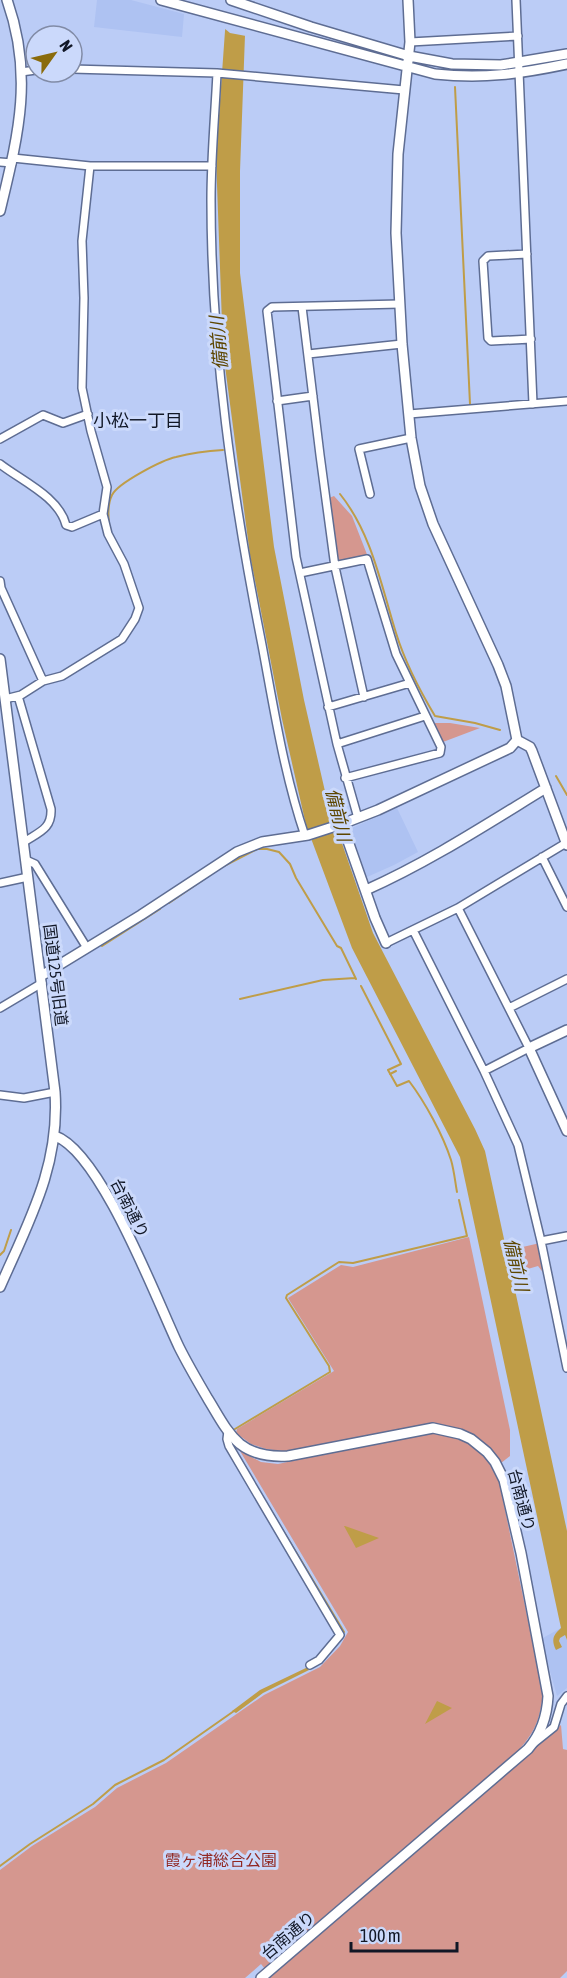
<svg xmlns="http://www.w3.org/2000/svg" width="567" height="1978" font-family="'Asap Condensed','Noto Sans JP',sans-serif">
  <rect width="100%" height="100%" fill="#bbccf6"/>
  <!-- built -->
  <path fill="#aec2f2" d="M97,0H131L184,14L182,37L94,27Z
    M397,808L418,852L394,865L367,877L351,831L352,828Z
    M561,1628L567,1640V1688L557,1696L541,1639Z"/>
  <!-- green -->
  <path fill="#d5978f" d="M334,496L352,516L368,557L340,563L338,560L329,498Z
    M433,723H450L480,728L443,742Z
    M469,1237L510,1430V1456L501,1463C481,1435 459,1424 425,1425L290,1452L266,1449L251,1444L236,1433L237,1429L334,1371L288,1298L341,1265L353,1267Z
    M540,1243L545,1275L538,1266L521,1271L514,1249Z
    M424,1433C459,1434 480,1445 498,1476L543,1693C540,1719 536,1730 519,1750L265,1969L261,1964L245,1978H0V1870L32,1846L95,1807L117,1788L166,1763L264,1695L320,1667L340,1646L348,1632L240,1451L261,1462L278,1464Z
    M561,1725L563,1749L567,1750V1971L560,1978H263L463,1811Z"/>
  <!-- water -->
  <path fill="#bf9d48" d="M230,0L245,35L240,171V273L274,547L304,700L327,800L373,933L475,1129L485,1151L567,1531V1640L565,1635L560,1638L559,1641L562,1647L556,1650C551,1640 553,1635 561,1628L460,1157L352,948L306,825L282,719L250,555L223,351L216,157L225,31Z
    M344,1526H345L379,1538L356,1548Z
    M308,1667L309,1670L263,1693L236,1713L232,1711L260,1690Z
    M437,1701L452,1708L425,1724Z"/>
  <!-- pier -->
  <path fill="#bbccf6" d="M229,0H252L246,36L230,33L224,28Z"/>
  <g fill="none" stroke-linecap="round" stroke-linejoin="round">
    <!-- stream -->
    <path stroke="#bf9d48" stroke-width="2" d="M455,87L470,404
      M340,494C372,534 381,585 396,633C405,662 420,691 435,716L475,723L500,730
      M109,523C108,514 108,503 112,495C118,483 162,460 176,457C192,453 208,451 223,450
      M556,776L567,795
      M169,903L222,867L257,849H267L279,852L290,864L296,878L337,946L341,948L356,979
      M102,946L160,909
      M361,986L401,1064L388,1070L397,1086L409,1081C425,1102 443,1135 451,1160C454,1170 455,1181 457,1192
      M240,999L323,980L355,978
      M390,1074L396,1071
      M0,1255L4,1251L11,1230
      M235,1429L330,1372L329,1366L286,1298L287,1295L339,1262L353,1263L467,1236L459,1200
      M270,1509L344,1632
      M0,1866L30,1844L93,1804L115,1785L164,1760L234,1711"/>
    <!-- minor casing -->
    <g stroke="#5e6d93" stroke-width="10">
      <path id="minor" d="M516,0L533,404
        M410,42L518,36
        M72,69L217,73L404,90
        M21,72L36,70
        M217,73C215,115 211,157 211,200C211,349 233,499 262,645C274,709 284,774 305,836
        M13,158L90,166H212
        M0,162L12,163
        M527,254L488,256L483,261L488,338L491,341L531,339
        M302,307L320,455L335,567L364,697
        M308,354L402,344
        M277,401L313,396
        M409,414L567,401
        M0,439L43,415L63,423L88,414
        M0,464C22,481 59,497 66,525L72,527L103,514
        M370,494L359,449L411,438
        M300,573L367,559L396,654L441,747L440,753L345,778
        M0,581L1,588L43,681
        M18,696L51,809C52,829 39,832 24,842
        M5,699L21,695L43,681L62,676L122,639L135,619L139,608L124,564L108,534L103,514L107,487L91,431L82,388L84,298L82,241L90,166
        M328,707L410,683
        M337,744L425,716
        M358,818L337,744L296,557L267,311L272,307L400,304
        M542,857L567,907
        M26,860L35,864L87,948
        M0,883L28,877
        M458,908L529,1048L484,1071
        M413,930L484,1071L518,1145L541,1241L567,1368
        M386,943L458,908L566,843
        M0,1008L42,983
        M509,1008L567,979
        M0,1095L24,1098L55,1092
        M541,1241L567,1236
        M228,1431L227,1439L229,1446L340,1635L319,1660L310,1665
        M534,1743L554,1727L561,1704L567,1696"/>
    </g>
    <!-- tertiary casing -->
    <g stroke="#5e6d93" stroke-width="12">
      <path id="tertiary" d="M161,0L435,74C484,79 519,74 567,64
        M231,0L311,27L409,56L452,64L501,65L567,54
        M0,211C18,136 34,76 7,0
        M0,659L55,1092C60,1166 29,1221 0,1287
        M517,740L530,747L532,751L567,845
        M342,824L375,918L386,943
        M366,890C429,862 487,824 546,788
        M41,976L141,915L237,852L262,842L308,835L342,824L378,810L510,748L517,740L506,686L498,665L433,524L420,486L411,438L402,344L396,233L398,154L410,42L408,0
        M567,1030L529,1048L567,1131
        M55,1136C101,1152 157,1301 179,1347C188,1365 198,1382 208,1399C218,1415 226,1432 240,1444C254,1455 271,1457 288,1456L433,1428L460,1434L471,1439L487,1452L495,1462L504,1480L521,1553L548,1696C547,1716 541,1734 528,1749L261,1978"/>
    </g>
    <!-- minor -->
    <use href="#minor" stroke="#fff" stroke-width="7"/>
    <!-- tertiary -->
    <use href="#tertiary" stroke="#fff" stroke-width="9"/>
  </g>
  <g text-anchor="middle" stroke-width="6" stroke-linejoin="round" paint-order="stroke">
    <!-- street labels -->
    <g font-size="16" fill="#111726" stroke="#cbd9fb">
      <text transform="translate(56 975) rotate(83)" y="6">国道125号旧道</text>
      <text transform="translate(130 1208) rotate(63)" y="6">台南通り</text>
      <text transform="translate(522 1500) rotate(75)" y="6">台南通り</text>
      <text transform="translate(288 1935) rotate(-40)" y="6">台南通り</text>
    </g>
    <!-- park labels -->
    <g font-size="16" fill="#912823" stroke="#cbd9fb">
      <text x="221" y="1866">霞ヶ浦総合公園</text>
    </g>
    <!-- water labels -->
    <g font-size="18" font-style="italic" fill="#5d4600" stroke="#cbd9fb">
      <text transform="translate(219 343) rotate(-95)" y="6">備前川</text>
      <text transform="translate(338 815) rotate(76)" y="6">備前川</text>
      <text transform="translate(516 1265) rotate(77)" y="6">備前川</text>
    </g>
    <!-- neighbourhood labels -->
    <g font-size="18" fill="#111726" stroke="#cbd9fb">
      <text x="138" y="427">小松一丁目</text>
    </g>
  </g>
  <!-- north arrow -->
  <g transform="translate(54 54) rotate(56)"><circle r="28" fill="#cbd9fb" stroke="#818ba6" stroke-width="1.5"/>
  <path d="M0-4.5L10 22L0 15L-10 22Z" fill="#8a6b0b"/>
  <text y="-9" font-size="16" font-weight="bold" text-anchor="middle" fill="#111726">N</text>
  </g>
  <!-- scale -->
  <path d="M351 1942v9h106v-9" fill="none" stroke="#111726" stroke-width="3"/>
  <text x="360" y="1942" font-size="18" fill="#111726" stroke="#cbd9fb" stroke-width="4.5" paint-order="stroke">100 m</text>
</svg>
